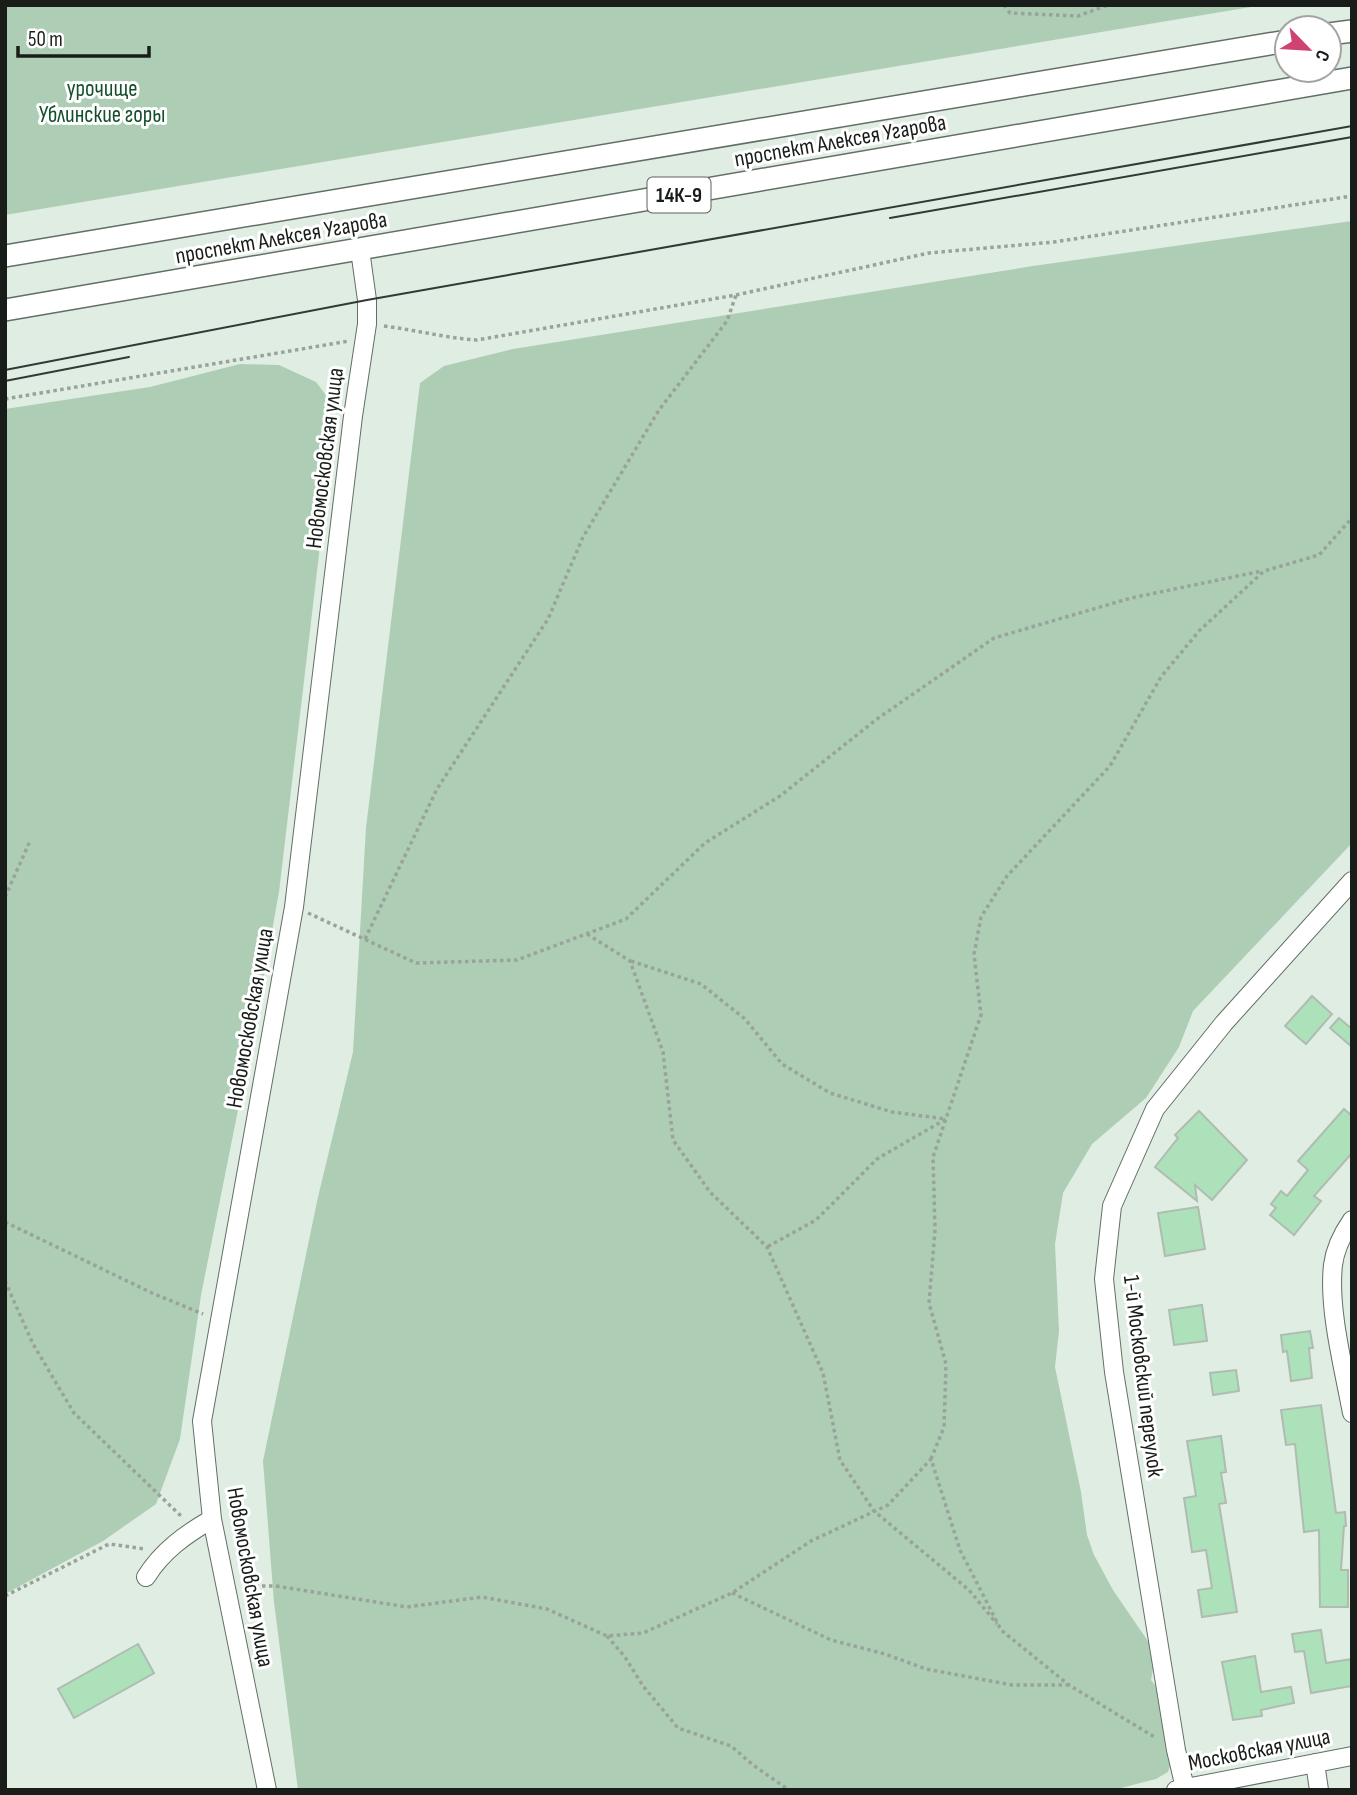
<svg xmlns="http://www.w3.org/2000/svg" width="1357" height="1795" font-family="'Sofia Sans Condensed',sans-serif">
  <rect width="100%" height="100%" fill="#dfede2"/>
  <!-- green -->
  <path fill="#aecdb5" d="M5,5H1263L5,215Z
    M1352,221V843L1193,1011L1179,1047L1146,1098L1092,1144L1063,1193L1055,1244L1059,1331L1055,1367L1081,1492L1087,1535L1094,1555L1113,1590L1156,1653L1151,1680L1163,1696L1173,1756L1168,1772L1156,1779L1113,1790H298L274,1602L263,1461L318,1197L353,1052L366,828L420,383L444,366L513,349L1033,266Z
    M240,364L279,365L316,382L332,403L334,456L324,512L279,892L255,1025L201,1295L180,1439L156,1504L103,1541L5,1594V409L150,387Z"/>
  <!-- building -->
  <path fill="#ade1ba" stroke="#afbcb2" stroke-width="2" d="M1312,996L1332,1014L1306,1044L1285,1026Z
    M1339,1018L1352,1029V1047L1330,1028Z
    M1344,1109L1352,1116V1153L1314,1196L1321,1201L1294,1235L1270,1215L1276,1208L1271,1204L1281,1191L1287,1196L1308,1170L1298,1161Z
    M1199,1111L1247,1160L1212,1200L1195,1185L1197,1201L1155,1167L1178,1138L1175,1135Z
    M1198,1207L1205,1249L1165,1256L1158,1213Z
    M1202,1305L1207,1341L1174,1345L1169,1310Z
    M1310,1331L1313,1348H1309L1312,1378L1291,1381L1287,1351L1283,1352L1281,1335Z
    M1236,1370L1239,1391L1213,1395L1210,1373Z
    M1321,1405L1336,1513L1345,1512L1346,1526H1344L1341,1570H1348V1607H1320L1319,1530L1304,1532L1295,1444L1286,1445L1281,1410Z
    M1221,1436L1226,1472L1221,1473L1226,1503L1219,1504L1237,1612L1202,1617L1198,1590L1212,1588L1206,1550L1192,1552L1184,1498L1196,1496L1187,1441Z
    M1321,1630L1326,1663L1352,1659V1686L1311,1693L1304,1651L1295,1652L1292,1634Z
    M138,1644L154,1673L74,1718L58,1689Z
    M1255,1656L1261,1692L1291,1687L1294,1703L1261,1710L1262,1716L1233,1720L1222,1662Z"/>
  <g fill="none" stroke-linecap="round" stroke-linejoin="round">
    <!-- minor casing -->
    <g stroke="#636f66" stroke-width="20">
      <path id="minor" d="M1352,1220C1343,1233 1335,1249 1333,1265C1328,1309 1344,1369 1352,1413
        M146,1577C162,1551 186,1534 212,1519
        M1315,1763L1319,1790
        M1185,1788L1176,1750L1114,1372L1104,1279L1112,1206L1155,1109L1224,1023L1352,881
        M267,1790L212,1519L202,1421L294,907L353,416L367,324V300L360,250
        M1176,1790L1352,1756"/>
    </g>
    <!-- major casing -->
    <g stroke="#636f66" stroke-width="24">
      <path id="major" d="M1329,34L1352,31
        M5,256L1287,41
        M5,310L1352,78"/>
    </g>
    <!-- path -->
    <path stroke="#98a39b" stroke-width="3.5" stroke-dasharray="3.5 3.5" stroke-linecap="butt" d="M1004,5L1010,13L1078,16L1108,5
      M384,326C416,330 446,338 477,340L736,295L929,253L1054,242L1352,196
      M5,399L349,341
      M5,897L30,841
      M308,913L416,963L517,960L626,919L705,843L780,796L877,719L994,638L1131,598L1262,571
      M587,934L630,961L663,1052L673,1140L710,1192L767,1247L823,1373L840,1460L874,1511L969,1590L997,1624
      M365,939L437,789L548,619L583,537L659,410L727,321L736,295
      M631,961L701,984L745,1019L782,1064L830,1093L892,1112L946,1119L877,1159L816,1220L767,1247
      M5,1222L152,1293L203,1314
      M5,1281L33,1344L74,1413L182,1517
      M931,1459L944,1427L946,1364L929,1303L935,1230L933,1157L981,1015L974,954L981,917L1007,876L1110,766L1161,677L1199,631L1264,571L1319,555L1352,518
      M255,1586H276L407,1607L482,1597L547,1609L607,1636L643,1633L732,1593L811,1541L888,1505L931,1459L960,1550L1001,1630L1069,1685L1156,1738
      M732,1593L831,1640L885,1654L926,1669L1012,1685H1069
      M5,1596L109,1544L145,1549
      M607,1636L625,1657L643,1686L678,1728L731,1746L753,1765L789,1790"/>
    <!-- minor -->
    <use href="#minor" stroke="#fff" stroke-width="18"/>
    <!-- major -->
    <use href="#major" stroke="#fff" stroke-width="21"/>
    <!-- tram -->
    <path stroke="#333934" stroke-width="2" d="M890,218L1352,137
      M5,370L367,300L1352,126
      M5,381L129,357"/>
  </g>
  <g text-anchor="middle" stroke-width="6" stroke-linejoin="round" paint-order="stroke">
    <!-- shield labels -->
    <rect fill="#fff" stroke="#5d615e" stroke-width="2" x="647.5" y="177.5" width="63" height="35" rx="5"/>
    <g font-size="21" font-weight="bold" fill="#181d19">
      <text x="679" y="202">14К-9</text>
    </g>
    <!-- park labels -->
    <g font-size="23" fill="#144f2b" stroke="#fff">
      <text x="102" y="96">урочище<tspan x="102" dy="26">Ублинские горы</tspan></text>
    </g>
    <!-- street labels -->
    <g font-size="23" fill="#181d19" stroke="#fff">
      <text transform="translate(840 140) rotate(-10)" y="8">проспект Алексея Угарова</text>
      <text transform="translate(281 237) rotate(-10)" y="8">проспект Алексея Угарова</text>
      <text transform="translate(324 458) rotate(-83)" y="8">Новомосковская улица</text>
      <text transform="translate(249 1018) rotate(-80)" y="8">Новомосковская улица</text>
      <text transform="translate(1144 1376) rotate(83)" y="8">1-й Московский переулок</text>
      <text transform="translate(251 1577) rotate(80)" y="8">Новомосковская улица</text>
      <text transform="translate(1259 1749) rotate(-11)" y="8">Московская улица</text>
    </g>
  </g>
  <!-- border -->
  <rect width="1357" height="1795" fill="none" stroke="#181d19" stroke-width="14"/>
  <!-- north arrow -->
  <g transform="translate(1308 49) rotate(115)"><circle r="33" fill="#ffffff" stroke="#a3a5a3" stroke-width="2"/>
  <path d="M0-5L12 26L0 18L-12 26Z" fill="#cf4274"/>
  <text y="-10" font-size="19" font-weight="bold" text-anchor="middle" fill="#181d19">С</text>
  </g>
  <!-- scale -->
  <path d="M18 46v10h131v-10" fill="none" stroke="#181d19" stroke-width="3.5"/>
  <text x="28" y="46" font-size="21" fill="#181d19" stroke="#ffffff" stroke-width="5" paint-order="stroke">50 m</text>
</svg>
